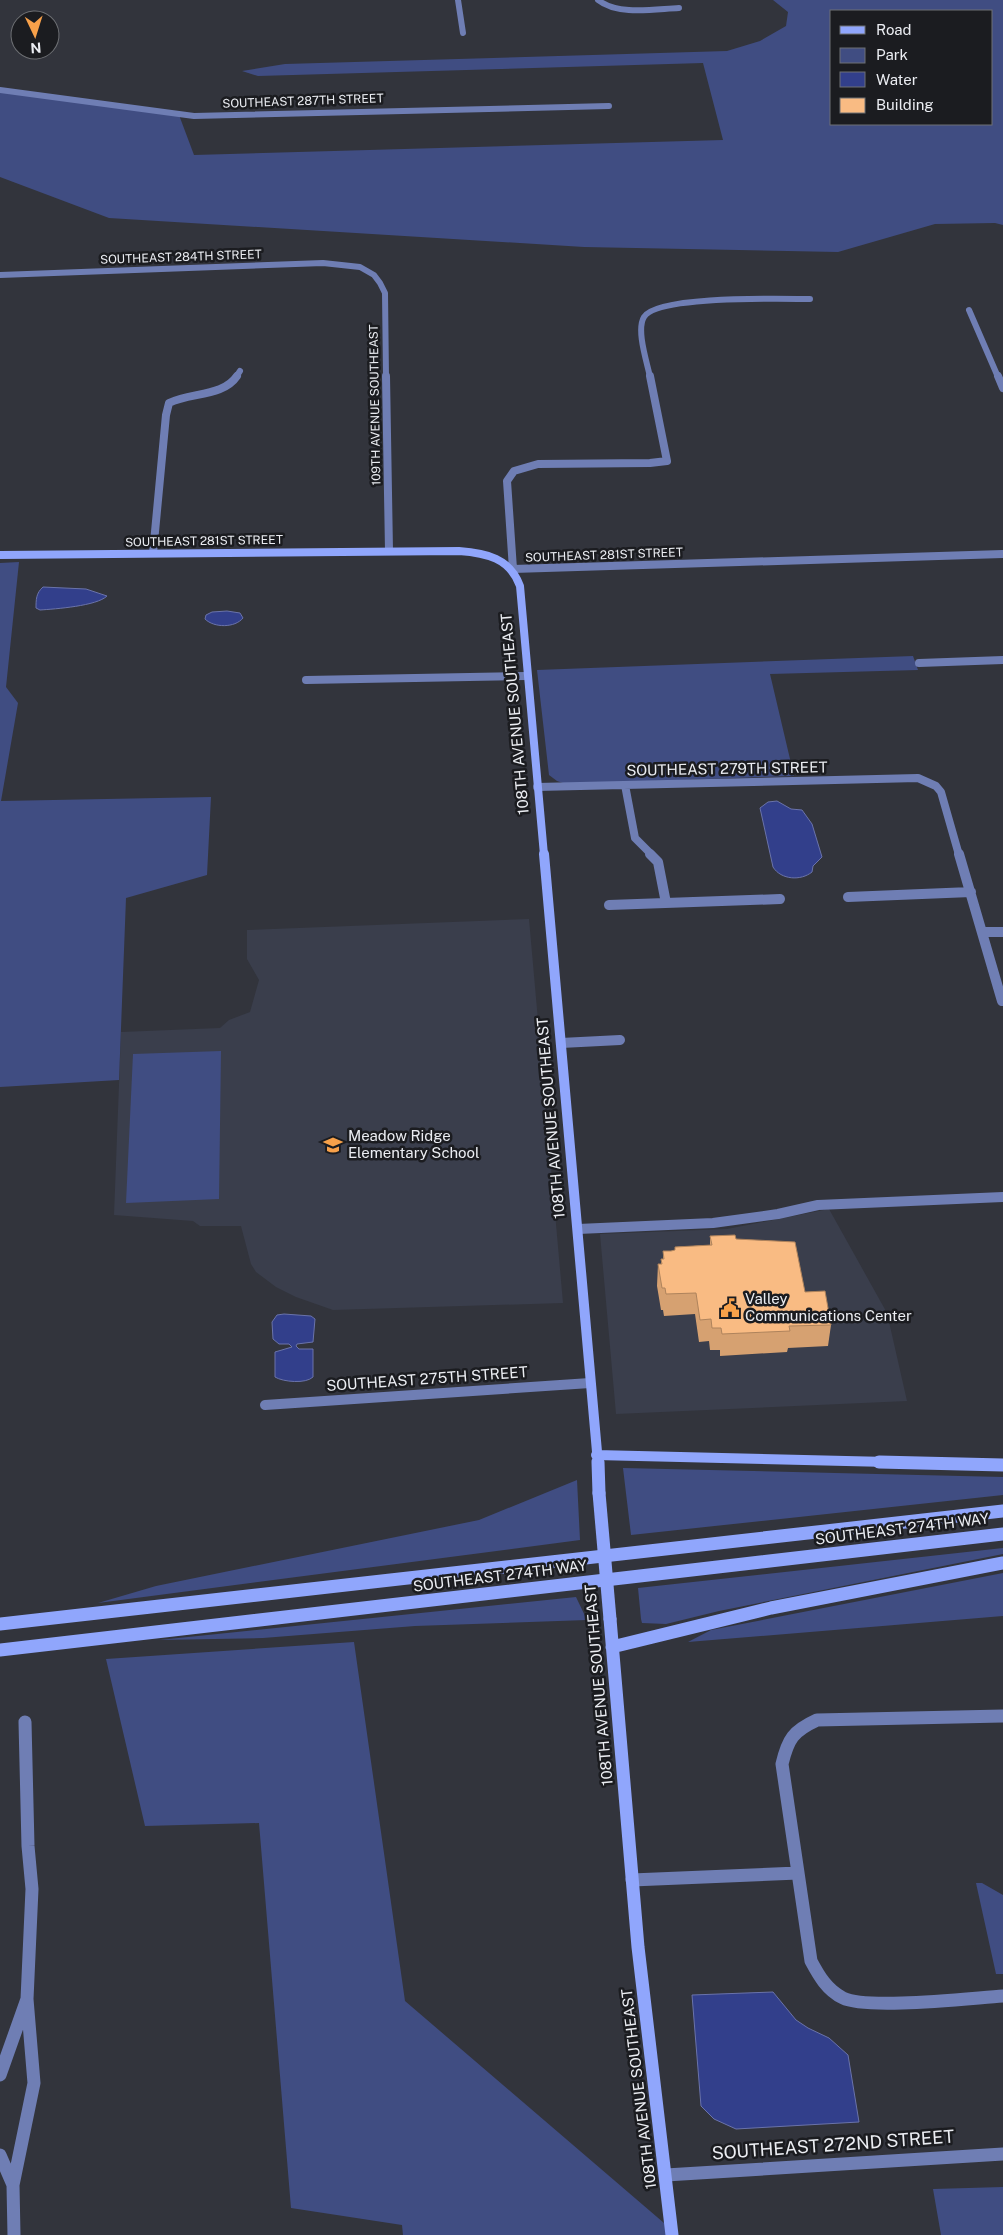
<svg xmlns="http://www.w3.org/2000/svg" width="1003" height="2235" font-family="'Public Sans',sans-serif">
  <rect width="100%" height="100%" fill="#32343c"/>
  <!-- built -->
  <path fill="#3a3e4c" d="M529,919L563,1303L333,1310L296,1297L276,1287L256,1272L251,1264L241,1226H200L193,1221L114,1215L121,1032L220,1028L229,1020L250,1012L259,980L247,959V930Z
    M829,1209L887,1313L907,1401L616,1414L600,1234L727,1229Z"/>
  <!-- green -->
  <path fill="#404d82" fill-rule="evenodd" d="M773,0H1003V225L995,223L935,224L838,252L584,247L109,218L0,177V90L179,115L194,155L723,140L703,63L258,76L242,71L285,64L727,51L760,41L786,26L788,12ZM832,11H992V124H832Z
    M19,562L6,687L18,703L1,801L211,797L207,875L126,898L119,1080L0,1087V563Z
    M913,656L918,670L770,674L794,776L566,784L557,781L549,775L537,670Z
    M221,1051L219,1199L126,1203L133,1054Z
    M623,1468L1003,1477V1495L631,1535Z
    M577,1480L580,1540L98,1603L156,1586L479,1520Z
    M1003,1548V1554L719,1611L666,1624L642,1623L641,1619L638,1588Z
    M1003,1573V1616L688,1642L711,1630Z
    M576,1597L587,1620L415,1626L263,1638L159,1640Z
    M354,1642L405,2001L678,2235H403L402,2225L291,2208L259,1823L145,1826L106,1659Z
    M976,1883H982L1003,1895V1974H996Z
    M1003,2187V2235H941L933,2189Z"/>
  <!-- water -->
  <path fill="#323f8b" stroke="#6a73aa" d="M43,587L86,589L107,596C97,606 55,609 40,610L36,608C36,600 36,593 43,587Z
    M227,611L240,613L243,618C235,628 214,628 205,619L206,615L212,612Z
    M777,801L791,809L802,810L812,824L822,857L813,866L812,872C801,881 781,880 773,867L760,808L768,802Z
    M284,1314L311,1316L315,1319L313,1342L297,1344L296,1346L299,1349H313V1377C306,1384 283,1382 275,1377V1352L292,1347L289,1344H279L273,1339L272,1322L277,1315Z
    M773,1992L796,2020L808,2028L829,2038L848,2055L859,2122L736,2129L714,2119L701,2106L692,1995Z"/>
  <g fill="none" stroke-linecap="round" stroke-linejoin="round">
    <!-- street-far3 -->
    <path stroke="#6f7eb4" stroke-width="6" d="M458,0L463,33
      M598,0C618,16 655,9 679,8
      M0,90L194,116L609,106
      M0,275L323,263L360,267L374,275L380,283L385,293L386,377
      M969,310L998,377
      M236,377L240,371
      M650,377C647,362 636,330 644,317C657,295 782,299 810,299"/>
    <!-- street-far2 -->
    <path stroke="#6f7eb4" stroke-width="8" d="M386,376L389,551
      M650,376L667,461L650,463L538,464L514,471L507,481L513,569L1003,554
      M998,376L1003,388
      M153,553L166,415L169,403C190,392 223,397 237,376
      M919,663L1003,660
      M306,680L527,676
      M625,785L635,838L652,855
      M537,787L918,778L936,786L941,792L959,855"/>
    <!-- street-far1 -->
    <path stroke="#6f7eb4" stroke-width="10" d="M650,854L658,862L666,903
      M959,854L1002,1001
      M848,897L971,892
      M609,905L780,899
      M983,932H1003
      M561,1043L620,1040
      M578,1229L713,1223L778,1214L818,1205L1003,1197
      M265,1405L590,1383"/>
    <!-- street -->
    <path stroke="#6f7eb4" stroke-width="13" d="M1003,1716L817,1720C793,1731 788,1739 782,1764L811,1961C819,1976 827,1990 843,1998C867,2010 971,1998 1003,1996
      M25,1722L28,1846L32,1889L27,1999
      M632,1880L798,1873
      M0,2075L27,1999L34,2083L13,2185L14,2235
      M0,2155L13,2185
      M666,2175L1003,2154"/>
    <!-- secondary-far2 -->
    <path stroke="#90a6fc" stroke-width="8" d="M0,555L459,551C486,553 510,558 520,586L544,855"/>
    <!-- secondary-far1 -->
    <path stroke="#90a6fc" stroke-width="10" d="M544,854L598,1463
      M596,1455L930,1463"/>
    <!-- secondary -->
    <path stroke="#90a6fc" stroke-width="13" d="M598,1462L599,1493
      M879,1462L1003,1465
      M610,1619L638,1947L672,2235
      M0,1624L1003,1511
      M612,1647L771,1608L1003,1563
      M0,1650L1003,1534"/>
    <!-- secondary-bridge -->
    <path stroke="#90a6fc" stroke-width="13" d="M599,1493L610,1619"/>
  </g>
  <!-- wall -->
  <path fill="#d6a171" d="M710,1236L736,1239L805,1292L831,1325L828,1346L788,1348L787,1352L720,1356V1350H710L709,1341L699,1342L695,1314L664,1316L663,1310H661L657,1286L658,1264H661V1259H663V1251H671L675,1250V1247L710,1245Z"/>
  <!-- building -->
  <path fill="#f9bb83" stroke="#ae835c" d="M735,1235L736,1239L795,1242L805,1292L825,1291L831,1325L789,1326L790,1331L722,1334L721,1328H712L711,1319L700,1320L696,1293L666,1294L665,1288H662L658,1264H662L661,1259H664L663,1251H671L675,1250V1247L712,1245L710,1236Z"/>
  <!-- icons -->
  <defs>
    <g id="school-bare" transform="scale(1.5)"><path d="M0-5L7-2L0 1L-7-2ZM-4 1L0 2.5L4 1V4Q0 6-4 4Z" fill="#f8a14a" stroke="#1b1c20" stroke-width="2.5" paint-order="stroke"/></g>
    <g id="civic-bare" transform="scale(1.5)"><path d="M-.6-6.5H3V-4.5H.6V-3L4-1V1h2V6H-6V1h2V-1L-.6-3ZM-1.2 2.5V6h2.4V2.5Z" fill="#f8a14a" stroke="#1b1c20" stroke-width="2.5" paint-order="stroke"/></g>
  </defs>
  <g fill-rule="evenodd">
    <use href="#school-bare" x="333" y="1145"/>
    <use href="#civic-bare" x="730" y="1308"/>
  </g>
  <g text-anchor="middle" stroke-width="5" stroke-linejoin="round" paint-order="stroke">
    <!-- far-street labels -->
    <g font-size="12" fill="#ebedf2" stroke="#1b1c20">
      <text transform="translate(303 101) rotate(-2)" y="4">SOUTHEAST 287TH STREET</text>
      <text transform="translate(181 257) rotate(-2)" y="4">SOUTHEAST 284TH STREET</text>
      <text transform="translate(375 405) rotate(-91)" y="4">109TH AVENUE SOUTHEAST</text>
      <text transform="translate(204 541) rotate(-1)" y="4">SOUTHEAST 281ST STREET</text>
      <text transform="translate(604 555) rotate(-2)" y="4">SOUTHEAST 281ST STREET</text>
    </g>
    <!-- street labels -->
    <g font-size="15" fill="#ebedf2" stroke="#1b1c20">
      <text transform="translate(515 714) rotate(-95)" y="5">108TH AVENUE SOUTHEAST</text>
      <text transform="translate(727 769) rotate(-1)" y="5">SOUTHEAST 279TH STREET</text>
      <text transform="translate(551 1118) rotate(-95)" y="5">108TH AVENUE SOUTHEAST</text>
      <text transform="translate(427 1379) rotate(-4)" y="5">SOUTHEAST 275TH STREET</text>
      <text transform="translate(902 1529) rotate(-7)" y="5">SOUTHEAST 274TH WAY</text>
      <text transform="translate(500 1576) rotate(-7)" y="5">SOUTHEAST 274TH WAY</text>
      <text transform="translate(599 1685) rotate(-95)" y="5">108TH AVENUE SOUTHEAST</text>
      <text transform="translate(639 2089) rotate(-97)" y="5">108TH AVENUE SOUTHEAST</text>
    </g>
    <!-- poi labels -->
    <g font-size="15" fill="#ebedf2" stroke="#1b1c20" text-anchor="start">
      <text x="348" y="1141">Meadow Ridge<tspan x="348" dy="17">Elementary School</tspan></text>
      <text x="745" y="1304">Valley<tspan x="745" dy="17">Communications Center</tspan></text>
    </g>
    <!-- near-street labels -->
    <g font-size="18" fill="#ebedf2" stroke="#1b1c20">
      <text transform="translate(833 2145) rotate(-4)" y="6">SOUTHEAST 272ND STREET</text>
    </g>
  </g>
  <!-- legend -->
  <rect x="830" y="10" width="162" height="115" fill="#1b1c20" stroke="#6e7074"/>
  <rect x="840" y="26" width="25" height="8" fill="#90a6fc" stroke="#6e7074"/>
  <text x="876" y="35" font-size="15" fill="#ebedf2">Road</text>
  <rect x="840" y="48" width="25" height="15" fill="#404d82" stroke="#6e7074"/>
  <text x="876" y="60" font-size="15" fill="#ebedf2">Park</text>
  <rect x="840" y="72" width="25" height="15" fill="#323f8b" stroke="#6e7074"/>
  <text x="876" y="85" font-size="15" fill="#ebedf2">Water</text>
  <rect x="840" y="98" width="25" height="15" fill="#f9bb83" stroke="#6e7074"/>
  <text x="876" y="110" font-size="15" fill="#ebedf2">Building</text>
  <!-- north arrow -->
  <g transform="translate(35 35) rotate(176)"><circle r="24" fill="#1b1c20" stroke="#6e7074"/>
  <path d="M0-4L9 19L0 12L-9 19Z" fill="#f8a14a"/>
  <text y="-8" font-size="14" font-weight="bold" text-anchor="middle" fill="#ebedf2">N</text>
  </g>
</svg>
